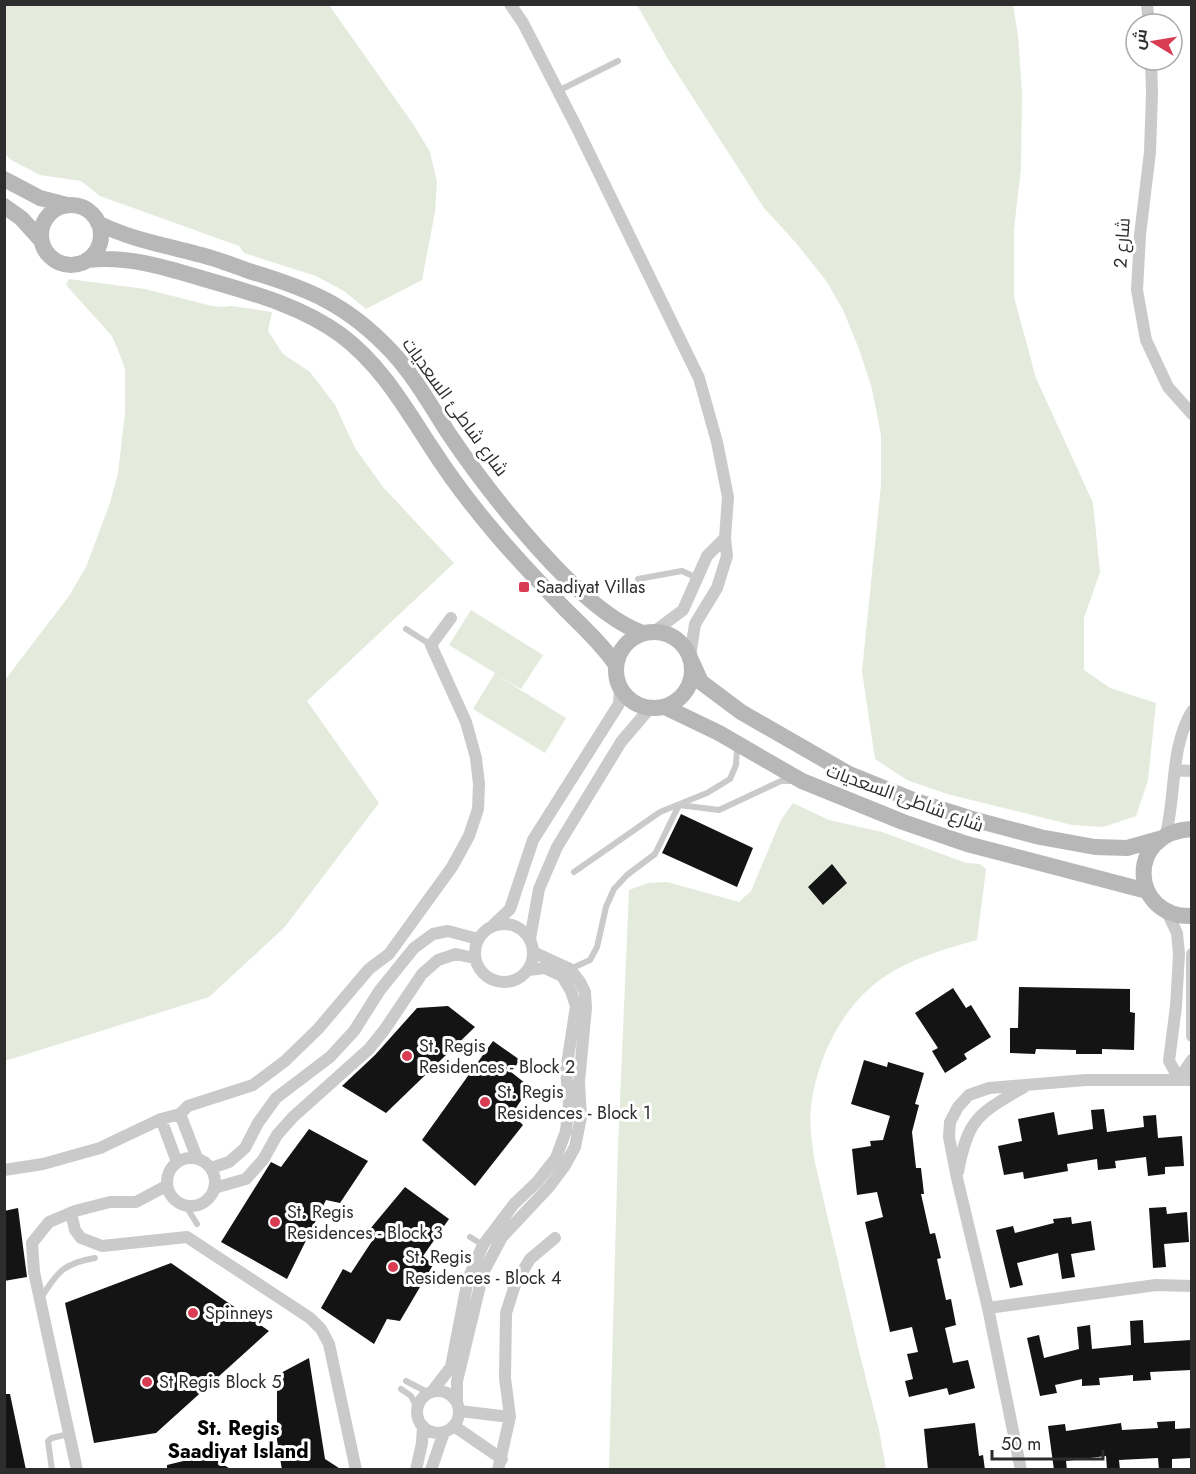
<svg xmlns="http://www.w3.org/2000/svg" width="1196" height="1474" font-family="Jost,Cairo,sans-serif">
  <rect width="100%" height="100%" fill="#fff"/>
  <!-- green -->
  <path fill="#e4eadc" d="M4,5H329L413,124L430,152L437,182L435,212L422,280L366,309L344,291L316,276L244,253L239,246L100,196L81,181L40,175L11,160L4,153Z
    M637,5H1013L1018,36L1022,92L1021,168L1014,229V297L1036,378L1093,503L1100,572L1084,618V670L1110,688L1156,703L1148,780L1136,816L1103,827L1072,825L947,794L907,780L875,759L862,671L881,485V435L872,389L859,349L843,310L827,282L797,244L764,208L668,59Z
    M69,279L145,289L212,306L222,307L232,306L272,312L268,331L283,354L310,372L335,405L355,448L383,487L454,563L307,701L379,803L284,928L209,997L5,1061V680L69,596L86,567L110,503L118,473L125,413V369L118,350L112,336L66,285Z
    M471,610L543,655L521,689L496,675L566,718L545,753L473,709L495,673L449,645Z
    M793,803L829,820L882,832L966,863L980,864L986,869L977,940C941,950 905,960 876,983C839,1012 816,1062 811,1107C809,1126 812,1144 815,1163L857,1343L879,1430L886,1469L609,1470L618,1148L629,890L648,883L667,882L739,902L751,891L781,820Z"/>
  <!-- building -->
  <path fill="#141414" d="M681,814L753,848L737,887L662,853Z
    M832,864L847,883L823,905L808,887Z
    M1019,987L1130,989V1012L1135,1013L1134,1050L1102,1049V1054H1076V1050L1036,1049L1035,1054L1010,1053V1028H1018Z
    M953,988L966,1008L971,1005L991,1037L964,1054L967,1059L945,1073L932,1051L938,1048L915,1013Z
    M448,1006L475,1027L386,1113L342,1086L375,1055L417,1008Z
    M493,1041L520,1060L511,1072L530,1087L512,1114L523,1125L475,1186L422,1140Z
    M864,1060L887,1067L888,1062L924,1073L915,1104L919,1105L912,1132L916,1168H921L924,1194H921L930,1234L935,1233L941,1258L937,1259L946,1300L951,1299L956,1325L945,1328L953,1363L968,1360L975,1388L949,1395L947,1388L909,1397L905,1381L913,1379L907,1354L918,1352L912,1327L890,1332L865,1222L883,1217L877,1192L857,1195L852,1149L871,1146L870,1141L883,1140L890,1116L851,1104Z
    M1104,1109L1107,1132L1144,1127L1143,1116L1156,1115L1158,1138L1182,1136L1184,1166L1165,1167V1174L1148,1176L1146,1157L1115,1161L1116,1168L1098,1170L1097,1159L1067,1164L1068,1171L1024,1179L1023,1172L1004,1175L998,1146L1022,1141L1018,1119L1054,1112L1058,1135L1093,1129L1091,1110Z
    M309,1129L368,1161L340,1203L326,1200L287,1279L221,1242L271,1162L281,1167Z
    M405,1187L449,1219L423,1256L433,1265L400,1321L387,1319L374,1344L321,1308L343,1269L351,1273L374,1238L370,1229Z
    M1166,1207L1167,1214L1187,1212L1189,1242L1164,1244L1166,1267L1153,1268L1149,1208Z
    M18,1208L27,1277L4,1281V1211Z
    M1071,1217L1072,1224L1091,1221L1095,1250L1071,1254L1075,1277L1062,1279L1058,1253L1017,1263L1023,1285L1010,1288L996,1230L1013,1226L1015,1233L1054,1223L1053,1219Z
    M171,1263L269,1331L156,1433L94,1443L65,1303Z
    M1143,1320L1144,1343L1191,1340V1370L1150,1372L1151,1380L1133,1381V1375L1099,1378L1100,1385L1082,1386V1379L1055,1385L1057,1393L1040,1396L1027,1338L1039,1335L1044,1358L1079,1349L1077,1327L1090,1325L1092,1349L1131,1345L1130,1321Z
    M309,1358L325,1459L342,1470H282L277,1440V1375Z
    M4,1394H10L26,1470H4Z
    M1175,1421V1429L1191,1428V1458L1172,1459V1470H1159L1158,1458L1119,1460L1120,1470H1107L1106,1456L1066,1461L1067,1470H1054L1048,1426L1065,1424L1066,1431L1121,1423L1122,1430L1158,1428L1157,1422Z
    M975,1423L979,1456L983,1455L985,1470H928L924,1429Z
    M208,1455L232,1470H167V1465Z"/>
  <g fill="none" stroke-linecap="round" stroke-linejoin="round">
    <!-- lane -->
    <path stroke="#cacaca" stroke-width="6" d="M558,91L618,61
      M638,579L682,571L697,578
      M406,629L431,645
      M679,805L719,810L781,781H791
      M574,872L660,812L707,793L730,779L736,765L737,747
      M570,969L590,960L597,947L606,907L614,889L627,875L655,854L679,805
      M186,1206L197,1224
      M470,1237L483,1245
      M41,1298C57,1272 64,1263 95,1258
      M406,1381L429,1393
      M401,1389L411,1396L417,1408
      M52,1470L48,1441L52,1438L69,1434"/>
    <!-- street -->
    <path stroke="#cacaca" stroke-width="12" d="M510,4L523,23L577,128L699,378L717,442L728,497L725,538L727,556L717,588L695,624L690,656
      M1147,4L1149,24
      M1151,60L1152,93L1150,152L1140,235L1137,290L1146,340L1168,387L1192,414
      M655,631L683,610L707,556L725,538
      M1176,770L1192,771
      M1166,834C1176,794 1170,748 1192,711
      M1167,912L1177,933L1179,954L1176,1006L1169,1061L1179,1079L1192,1060
      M475 953a29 29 0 1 1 58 0a29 29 0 1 1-58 0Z
      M493,925L510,909L533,840L619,704L620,688
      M530,939L539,889L557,847L621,742L650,708
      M1192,954V1036
      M180,1114L197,1158
      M161,1119L177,1162
      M167 1182a24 24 0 1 1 48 0a24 24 0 1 1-48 0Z
      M211,1168L229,1162L245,1148L258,1123L276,1098L330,1057L354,1031L380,990L414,948L433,934L448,931L478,939
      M4,1170L43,1164L100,1148L161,1119L180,1114L188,1106L253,1085L285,1061L318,1029L369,969L389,954L452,867L469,836L478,809L479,784L476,758L466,722L431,645L451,618
      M958,1172C968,1117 979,1114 1024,1087
      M214,1188L246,1179L263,1160L277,1135L293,1117L369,1049L385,1029L422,974L438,960L456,954L474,958
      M71,1213L75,1230L81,1238L102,1246L187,1237L310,1318L321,1329L329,1344L356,1470
      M988,1308L1156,1285L1192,1286
      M434,1389L451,1367L468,1279L483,1245L514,1204L537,1182L556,1158L566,1131L569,1103L566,1071L576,1006L571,991L562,976L545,968L528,970
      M417 1412a21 21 0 1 1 42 0a21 21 0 1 1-42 0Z
      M457,1402V1381L483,1273L502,1237L549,1187L564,1167L575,1147L581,1117L579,1082L586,1008L585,992L580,982L570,969L533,952
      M460,1411L510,1417
      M454,1426L502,1459
      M77,1470L34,1272L32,1243L49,1222L75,1211L110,1202H136L166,1186
      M416,1470L422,1443L423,1426
      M431,1470L444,1432
      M498,1470L510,1417L505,1378L506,1313L516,1282L530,1259L555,1238
      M1021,1470L988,1308L957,1178L949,1137L950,1122L958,1107L969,1095L989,1088L1086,1080H1192"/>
    <!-- secondary -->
    <path stroke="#b7b7b7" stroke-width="16" d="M4,179L40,198L67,205
      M41 235a30 30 0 1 1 60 0a30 30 0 1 1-60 0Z
      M4,206L21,218L41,240
      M98,223C129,239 164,245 197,254C215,258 232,265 249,271C310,289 348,305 392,352C415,377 431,406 449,434C487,490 580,612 643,633
      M87,260C130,255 170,269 211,281C256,294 303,307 341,335C381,365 404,406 431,447C449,475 469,502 491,528C514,556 539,582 564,608C582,626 602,644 616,665
      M616 670a38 38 0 1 1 76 0a38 38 0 1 1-76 0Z
      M692,662L701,682L741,712L849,774L913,800L976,820L1040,837L1095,847L1127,848L1159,839
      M665,707L719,733L802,781L903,822L967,844L1147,891
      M1192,829C1125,832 1130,918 1192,916"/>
  </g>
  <!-- markers -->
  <g fill="#d93b52" stroke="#fff" stroke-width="2">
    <rect x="518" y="581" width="12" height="12" rx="3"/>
    <circle cx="407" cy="1056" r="6"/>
    <circle cx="485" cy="1102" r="6"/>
    <circle cx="275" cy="1222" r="6"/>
    <circle cx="393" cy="1267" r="6"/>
    <circle cx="193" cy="1313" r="6"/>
    <circle cx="147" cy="1382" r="6"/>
  </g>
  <g text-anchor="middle" stroke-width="6" stroke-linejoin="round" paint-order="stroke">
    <!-- street labels -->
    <g font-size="18" fill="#2d2d2d" stroke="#fff">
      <text transform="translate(1122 243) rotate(-86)" y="6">شارع 2</text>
      <text transform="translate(455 407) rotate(54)" y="6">شارع شاطئ السعديات</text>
      <text transform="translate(905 798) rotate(20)" y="6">شارع شاطئ السعديات</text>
    </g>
    <!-- poi labels -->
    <g font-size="18" fill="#2d2d2d" stroke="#fff" text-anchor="start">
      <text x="536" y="593">Saadiyat Villas</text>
      <text x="419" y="1052">St. Regis<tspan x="419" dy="21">Residences - Block 2</tspan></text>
      <text x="497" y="1098">St. Regis<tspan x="497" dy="21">Residences - Block 1</tspan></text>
      <text x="287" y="1218">St. Regis<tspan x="287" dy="21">Residences - Block 3</tspan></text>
      <text x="405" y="1263">St. Regis<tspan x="405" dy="21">Residences - Block 4</tspan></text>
      <text x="205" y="1319">Spinneys</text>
      <text x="159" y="1388">St Regis Block 5</text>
    </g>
    <!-- neighbourhood labels -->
    <g font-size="20" font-weight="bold" fill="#000" stroke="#fff">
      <text x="238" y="1435">St. Regis<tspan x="238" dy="23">Saadiyat Island</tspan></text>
    </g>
  </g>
  <!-- border -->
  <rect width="1196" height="1474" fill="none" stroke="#2d2d2d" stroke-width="12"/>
  <!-- north arrow -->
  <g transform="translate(1154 42) rotate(281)"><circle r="28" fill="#ffffff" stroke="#ababab" stroke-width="1.5"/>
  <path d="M0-4.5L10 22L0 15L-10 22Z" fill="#d93b52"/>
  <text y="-9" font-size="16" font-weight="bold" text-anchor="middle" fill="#2d2d2d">ش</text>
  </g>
  <!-- scale -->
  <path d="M992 1450v9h111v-9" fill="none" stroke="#2d2d2d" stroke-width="3"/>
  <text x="1001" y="1450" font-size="18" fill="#2d2d2d" stroke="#ffffff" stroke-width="4.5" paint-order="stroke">50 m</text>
</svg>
